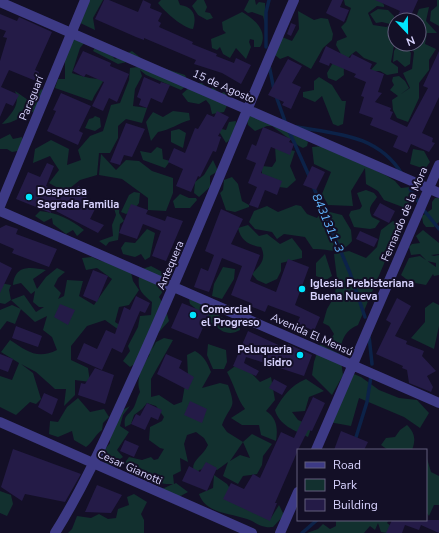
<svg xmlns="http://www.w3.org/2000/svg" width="439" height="533" font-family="'Nunito Sans',sans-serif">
  <rect width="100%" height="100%" fill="#130f26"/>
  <!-- green -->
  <path fill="#12302f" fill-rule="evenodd" d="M89,0H103L93,18L95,30L76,21Z
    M161,0H178L180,5C194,7 197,16 193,29C183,28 165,12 158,3Z
    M197,0H204L207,7L205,12L210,13L213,18L207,20L198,15L192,6Z
    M249,0H255L256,5L259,2L265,3V24L263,16L252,12L248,13L244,10Z
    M344,0H380L384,5V7L377,6L368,13L373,25L386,27L395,24V40L391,62L398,67V73L387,75L380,71H370L377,63L364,58L356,51C346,58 343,64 344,75L336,81L328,78L327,73L334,61L341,54L336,45L337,41L347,37L341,27L346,22L351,8L345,5Z
    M437,0H439V26L430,21L431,11L437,6Z
    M429,7L426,21L437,33H427L425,44L436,49L429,60V70L419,83V98L408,122L397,118L393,110L392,100L398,96L390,90L394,85L392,81L393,77L399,76L405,81L409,88L401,94L410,88L403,73L412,69L414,52L406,44H419V20H415L419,9Z
    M378,9L388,10L394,16V21L390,24L382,22L376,23L370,14Z
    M298,11L314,20L321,18L328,19L333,34L332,40L323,48L311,69L288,56L280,59L275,55L282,37L292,41L299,29Z
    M242,12C255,19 269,32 260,47H254V40L250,39L249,42L251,47L246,59L236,48L230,58L223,54L220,47L217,50L212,48L211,39L226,33L223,30L222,22Z
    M73,39L85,42L80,48L72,73C79,76 96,80 104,79C100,88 95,93 92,101L55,88L58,79H65V57Z
    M98,41L115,59L132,51L147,63L185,75L189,84L181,90L146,75L140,70L142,76L135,89L133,106L147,108L142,123L126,119L118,126V138L110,153H99L97,175L80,180L65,192L49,183L59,170L50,156L33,163L35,149L51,140L69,149L67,165L81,160L78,150L90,136L103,131L111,105L120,103L129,80L130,68L138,67L131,61L118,64L93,51Z
    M398,44L406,45L411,53L410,64L405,67L397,60L393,62L394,51Z
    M319,77L332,85L342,101H346L343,124L338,126L333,124L322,96L315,102L303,97V92L314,90V81Z
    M194,83H202L209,90L213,87L220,94L224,92L230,99L224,112L212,114L210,105L206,100L199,104L188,102L182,94Z
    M42,89L45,93L35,111C25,114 12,124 2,124C11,114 21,105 15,91L28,100Z
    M173,111L189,113L190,120C179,123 170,130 158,132L151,141L146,122L153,112L163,117Z
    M95,116L100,118L101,127L95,131L85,128L89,119L93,118Z
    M250,116L258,118L304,139L308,142L307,146L303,148L299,146L272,126H267L255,131L248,125L247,120Z
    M236,121L234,136L226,143L217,128L226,130L229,122Z
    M179,129L186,133L183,148L171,142V131Z
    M10,134L13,139L22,137L23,142L18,151L12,152L7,149H0V139Z
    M324,146L387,176L395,181L401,188L410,187L413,192L408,209L384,200L378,191L366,184L365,168L351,191L353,206L328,205L322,194L331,172L314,164L312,147Z
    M157,147L162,149L163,159L170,161L165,168L143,160L140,151L151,153Z
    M275,147L295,151L290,166L296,180L287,188L279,187L262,176V166L272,167L276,161Z
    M413,149L424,151L430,162L425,169L410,164Z
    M101,154L116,170L126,160L139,161L152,171L173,178V193L166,211L148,210V198L122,179L99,175Z
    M213,160L218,171L210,176V187L199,197L194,193L195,182L204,175Z
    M232,177L238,184L242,201L249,205V207L235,212L226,210L220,193L223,190L224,180Z
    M366,190L374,193L377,197C372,205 367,207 372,217L380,221L375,228L370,229L354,227L349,215L351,211L360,209L362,206L357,193Z
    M134,192L140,193L139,203L133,211L126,214L121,212L129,195Z
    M180,194L189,198H196L197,200L190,208H175L173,201Z
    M435,198H439V222L434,227H426L423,223L422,216L432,209V202Z
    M120,202L119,213L124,221L120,224L118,240L109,242L106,246L99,241L113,236L112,225L116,215L114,208Z
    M296,205L301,206L307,214L317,218L320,214L330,212L342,215L351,230L352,241C339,257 329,248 313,249L305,237L284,234L277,239L272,232L255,229L249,222L254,211L267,206L278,212Z
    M40,211C58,213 70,219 84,230L77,236L73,230L66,234L53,224L52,218L44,222L35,216Z
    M393,221L401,225C394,237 394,248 386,259L358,325C346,330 343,337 340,349L327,345L334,334L329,326L323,323L327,309L333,299L340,301L335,294L337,278L334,254L349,251L366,258L377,247L381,230Z
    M248,225L259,236L267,234L280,244L292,238L302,251V258L281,263V271L277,279L266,284L257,280L252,274C260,265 267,259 261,247C249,245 241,241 238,228Z
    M147,229L155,233L150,257L145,260L141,254L135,257L123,254L121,248L125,242L135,243Z
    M423,230L439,243V254L431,255L434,256L439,255V275L434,276L433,274L426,285L410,282L401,275L409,258L420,256L436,267V263L427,261L420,254L411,255L409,247L412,244L420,243L416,236Z
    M325,254L332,276L326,280L316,276V263Z
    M92,257C106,265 116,261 130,268L133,281L139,290L129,305L119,307L115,322L126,329V335L105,320L87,326L71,346V360L88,368L90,382L75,380V395L64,406L66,389H55L36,372L21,364L33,373L41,399L36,404L30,402L16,415L0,407V376L12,380L19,363L1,352L10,340C27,351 37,360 57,350L52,337L43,330L47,316L35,322L11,300L5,304L0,303V283L11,285L9,290L11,300L24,295L36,312L44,307H39L33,302L35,291L31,294L21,283L13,285C15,264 31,267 46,270L33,279L37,289L46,277L57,268L65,272L58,278L54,286L61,293L58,299L64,296L67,280L83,281L79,296L94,305L112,279L97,268L86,270L82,258Z
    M151,266L164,273L166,287L159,297L165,307L169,321L158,333L152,350L156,342L164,338L173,340L151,379V397L159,395L174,405L182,402L185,385L188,376L187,355L195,351C204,356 207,362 211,372L202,388L220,383L228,385C237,410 231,403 222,425L227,432L243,442L252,434L272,444L263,456L262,465L257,474L243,476L238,484L223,476L228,462L217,470L208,468L199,470L196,479C187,460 201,460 208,445L204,438L196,432L187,435L184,444L188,462L180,458L181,471L173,475L174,484L176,483L188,492L175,499L162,489L173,484C153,485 155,477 142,470C137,467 131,469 124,464L129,457L142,460L151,457L154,460L158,459L164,449L160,448L149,440L150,427L162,421L164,417L156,406L147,403L142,409L134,415L131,424L125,427C123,414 129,416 134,407C136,403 137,397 140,392C135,378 143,366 150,354L130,367L123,361L130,351L128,346L138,327L140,316L151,315L152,302C138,291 137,287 140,270ZM243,442L250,458L240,455L230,461Z
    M223,267L235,269L234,279L222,299L212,296L214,284Z
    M192,296L216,308L219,316L240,326V330C230,336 221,332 215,325L201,324L195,308L190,304L189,299Z
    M433,302L439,305V326L434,349L411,338L425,322V308Z
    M12,305L21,309L15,324L7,321L0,330V310Z
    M208,344L226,350L227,362L224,369H213L207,355Z
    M320,344L340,354L343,375L332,395L312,375L314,362Z
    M238,364L252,374L260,382L271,377L275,400L266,411C277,418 278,429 276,441L261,435L259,425H242L231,418L245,409C237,399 234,384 227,372Z
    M354,374L361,377L379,390L399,398L417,400L429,413L420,428L404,417L359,398L351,426L329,422Z
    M306,379L324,391L309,397L305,411L292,412L298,420L312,426L308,437C295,431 279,425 275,410C283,396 290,386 306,379Z
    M78,398L90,412L104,409L109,417L103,423L102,430C95,435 93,442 86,447L74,440L72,431L58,437L49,434L50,421L58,422L67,407Z
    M130,406L123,415L120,426L129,432L117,450L123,457L110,466L105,463L101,454L110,443L109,430L121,411Z
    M407,425C415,433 416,440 412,450H388L381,445L386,438L395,437L400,430Z
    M426,455L431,472L439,476V505H434L429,516L426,512Z
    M214,475L227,484L235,496L271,518L279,505L284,515L273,527C260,528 258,523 247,519C230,513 206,514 199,494L213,488Z
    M0,491L11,495L13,504L7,516L0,513Z
    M134,494L147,502L141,514L144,520V533H68L72,529L77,516L91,518L99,514L108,519L116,518L118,509L129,505L127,497Z
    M336,520H389L387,523L392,527L387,533L381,532L378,523L375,530L370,526L364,533H307L318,529L323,524L330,529L336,526Z"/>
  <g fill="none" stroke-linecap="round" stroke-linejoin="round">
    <!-- stream -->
    <path stroke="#0c2248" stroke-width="3.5" d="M266,47V12L269,0
      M269,65L274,90
      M276,96L286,124
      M297,127C338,134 378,135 402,174
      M289,131L310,178
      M313,186L350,273L365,317
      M410,189L423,209L439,229
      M369,336L372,364
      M352,450L367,402L371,376
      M302,533L317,520"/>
  </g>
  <!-- building -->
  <path fill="#241b47" d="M104,0H109L138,12L143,0L151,4L150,8L162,13L158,21L161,23L159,27L193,42L192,44L217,54L216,56L234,63L236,58L251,65L241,84L222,73L194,64L196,60L144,38V40L136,37L95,19Z
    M332,0H343L340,7L349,10L344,22L326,13Z
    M375,0H418L409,20H396L400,11Z
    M0,14L17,21L19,17L52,32L35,70L39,72L36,81L9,70L1,87L19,95L13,106L6,103L0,117V61L7,38L3,37L6,31L0,29Z
    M291,23L296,25L291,36L287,34Z
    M326,46L350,58L352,54L372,64L370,69L384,74L378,92L382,93L375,102L391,108L390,111L393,112L390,119L407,127L428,88L423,86L439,51V97L422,133L433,138L432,142L435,143L429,152L411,144L407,153L393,147L398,136L370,125L373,118L359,113L364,97L361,96L366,82L354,77L356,74L330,63L329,66L319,62Z
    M83,51L111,63L110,66L129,74L117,102L109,98L103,111L92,106L104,82L86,74L84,77L73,71Z
    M288,59L302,66L292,83L301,87L291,109L282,105L284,102L268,95Z
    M144,77L160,84L161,82L170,85L162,103L151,98L147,108L139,105L141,99L137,97Z
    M61,93L91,106L79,131L83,133L78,145L47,131L56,111L53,110Z
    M217,111L229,117L218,136L221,137L216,152L213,151L200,177L198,176L191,192L176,186L183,169L168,162L174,148L185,153L195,128L198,129L207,114L214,117Z
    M126,123L145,129L132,157L124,155L120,165L110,162Z
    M263,127L291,139L289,142L294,144L290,155L271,147L261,173L282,181L277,195L265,190L258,208L249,205L257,187L248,183L256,163L246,159L252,144L256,146Z
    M47,163L54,166L46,186L68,197L71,191L75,194L78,186L89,192L86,199L97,205L90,219L104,225L98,233L52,209L51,213L16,199L28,172L40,177Z
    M312,166L325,172L316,190L303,185Z
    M380,203L395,211L389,223L373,215Z
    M131,204L148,210L146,214L165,221L167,216L183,221L166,261L152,256L161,231L143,224L137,239L119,233Z
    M221,209L243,219L231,244L260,255L250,281L276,292L288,259L309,267L295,305L320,317L314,331L297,323L300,317L268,305L265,312L250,306L251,303L231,295L242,266L222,258L209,292L194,287L201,268L208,271L214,255L205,251Z
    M6,225L18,229L16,234L57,249L49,267L12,253L14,249L0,243V228Z
    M360,231L378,239L374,247L356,239Z
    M0,262L12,268L0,293Z
    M93,270L108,276L97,302L83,296Z
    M136,296L150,303L145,313L140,311L122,353L112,348L102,370L77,359L84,343L97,349L106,330L115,334L124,307L130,310Z
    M397,298L411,306L395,336L407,341L406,344L424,351L422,356L436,371L427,376L433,387L431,392L409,383L407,370L402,368L403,366L376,354L391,323L386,320Z
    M182,303L209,314L198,339L171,328Z
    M60,304L75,310L68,325L54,317Z
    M16,326L42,336L38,347L12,338Z
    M248,331L287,349L288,344L312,355L304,376L246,357L244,363L259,371L256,376L233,366Z
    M0,354L13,359L8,372L0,369Z
    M166,354L182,361L179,368L194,377L188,390L157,374Z
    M95,368L114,375L105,404L78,395L81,383L85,384Z
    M274,379L287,386L282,395L269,388Z
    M44,393L58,399L52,415L38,407Z
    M313,397L325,403L312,431L308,430L298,450L275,503H277L270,521L223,499L231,483L244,489L253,474L260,478L281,432L294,438Z
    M190,401L207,409L202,423L184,415Z
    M147,403L162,410L158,420L151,417L145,430L131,424L136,414L140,416Z
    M341,431L368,442L364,450H334Z
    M125,440L139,446L134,457L120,451Z
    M13,449L81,474L65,502L25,494L22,501L1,487Z
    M206,462L217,468L207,491L182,481L189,466L200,472Z
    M97,485L122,495L111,513L85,512Z
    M392,520H439V533L421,525L419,530L405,525L402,533H386Z"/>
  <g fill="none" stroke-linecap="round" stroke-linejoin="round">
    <!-- minor -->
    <path stroke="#3d3a85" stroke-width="10" d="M0,2L439,193
      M0,206L85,0
      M0,211L439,403
      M0,422L252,533
      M316,450L439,165
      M55,533C87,482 111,425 136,371C192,248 240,123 294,0
      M280,533L298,492"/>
  </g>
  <!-- markers -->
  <g fill="#00e5ff" stroke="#130f26" stroke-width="1.5">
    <circle cx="29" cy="197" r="4"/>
    <circle cx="302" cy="289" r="4"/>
    <circle cx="193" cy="315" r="4"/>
    <circle cx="300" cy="355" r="4"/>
  </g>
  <g text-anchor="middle" stroke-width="4" stroke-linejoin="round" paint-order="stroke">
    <!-- street labels -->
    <g font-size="11" fill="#d9d4ff" stroke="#130f26">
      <text transform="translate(224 86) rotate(24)" y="4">15 de Agosto</text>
      <text transform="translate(31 98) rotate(-68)" y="4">Paraguarí</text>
      <text transform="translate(404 214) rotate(-67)" y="4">Fernando de la Mora</text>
      <text transform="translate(170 265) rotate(-67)" y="4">Antequera</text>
      <text transform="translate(312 334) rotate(24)" y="4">Avenida El Mensú</text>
      <text transform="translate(130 467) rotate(24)" y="4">Cesar Gianotti</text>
    </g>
    <!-- poi labels -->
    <g font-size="11" font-weight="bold" fill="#d9d4ff" stroke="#130f26" text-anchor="start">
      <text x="37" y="195">Despensa<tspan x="37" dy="13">Sagrada Familia</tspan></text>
      <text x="310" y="287">Iglesia Prebisteriana<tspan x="310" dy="13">Buena Nueva</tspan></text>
      <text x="201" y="313">Comercial<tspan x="201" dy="13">el Progreso</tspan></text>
      <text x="292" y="353" text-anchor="end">Peluqueria<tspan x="292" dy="13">Isidro</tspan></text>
    </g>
    <!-- water labels -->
    <g font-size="12" font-style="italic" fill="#62b6ff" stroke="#130f26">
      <text transform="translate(328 223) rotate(67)" y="4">8431311-3</text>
    </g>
  </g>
  <!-- legend -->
  <rect x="297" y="449" width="130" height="72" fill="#130f26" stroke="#625e7d"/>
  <rect x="305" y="462" width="20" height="6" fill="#3d3a85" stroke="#625e7d"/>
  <text x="333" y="469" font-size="12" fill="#d9d4ff">Road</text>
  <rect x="305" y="479" width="20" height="12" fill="#12302f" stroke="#625e7d"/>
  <text x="333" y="489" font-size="12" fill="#d9d4ff">Park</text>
  <rect x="305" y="499" width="20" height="12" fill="#241b47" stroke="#625e7d"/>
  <text x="333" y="509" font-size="12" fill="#d9d4ff">Building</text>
  <!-- north arrow -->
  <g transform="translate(407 32) rotate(158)"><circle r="19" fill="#130f26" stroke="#625e7d"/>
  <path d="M0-3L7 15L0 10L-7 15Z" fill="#00e5ff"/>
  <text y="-6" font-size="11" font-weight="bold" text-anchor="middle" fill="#d9d4ff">N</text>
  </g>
</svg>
